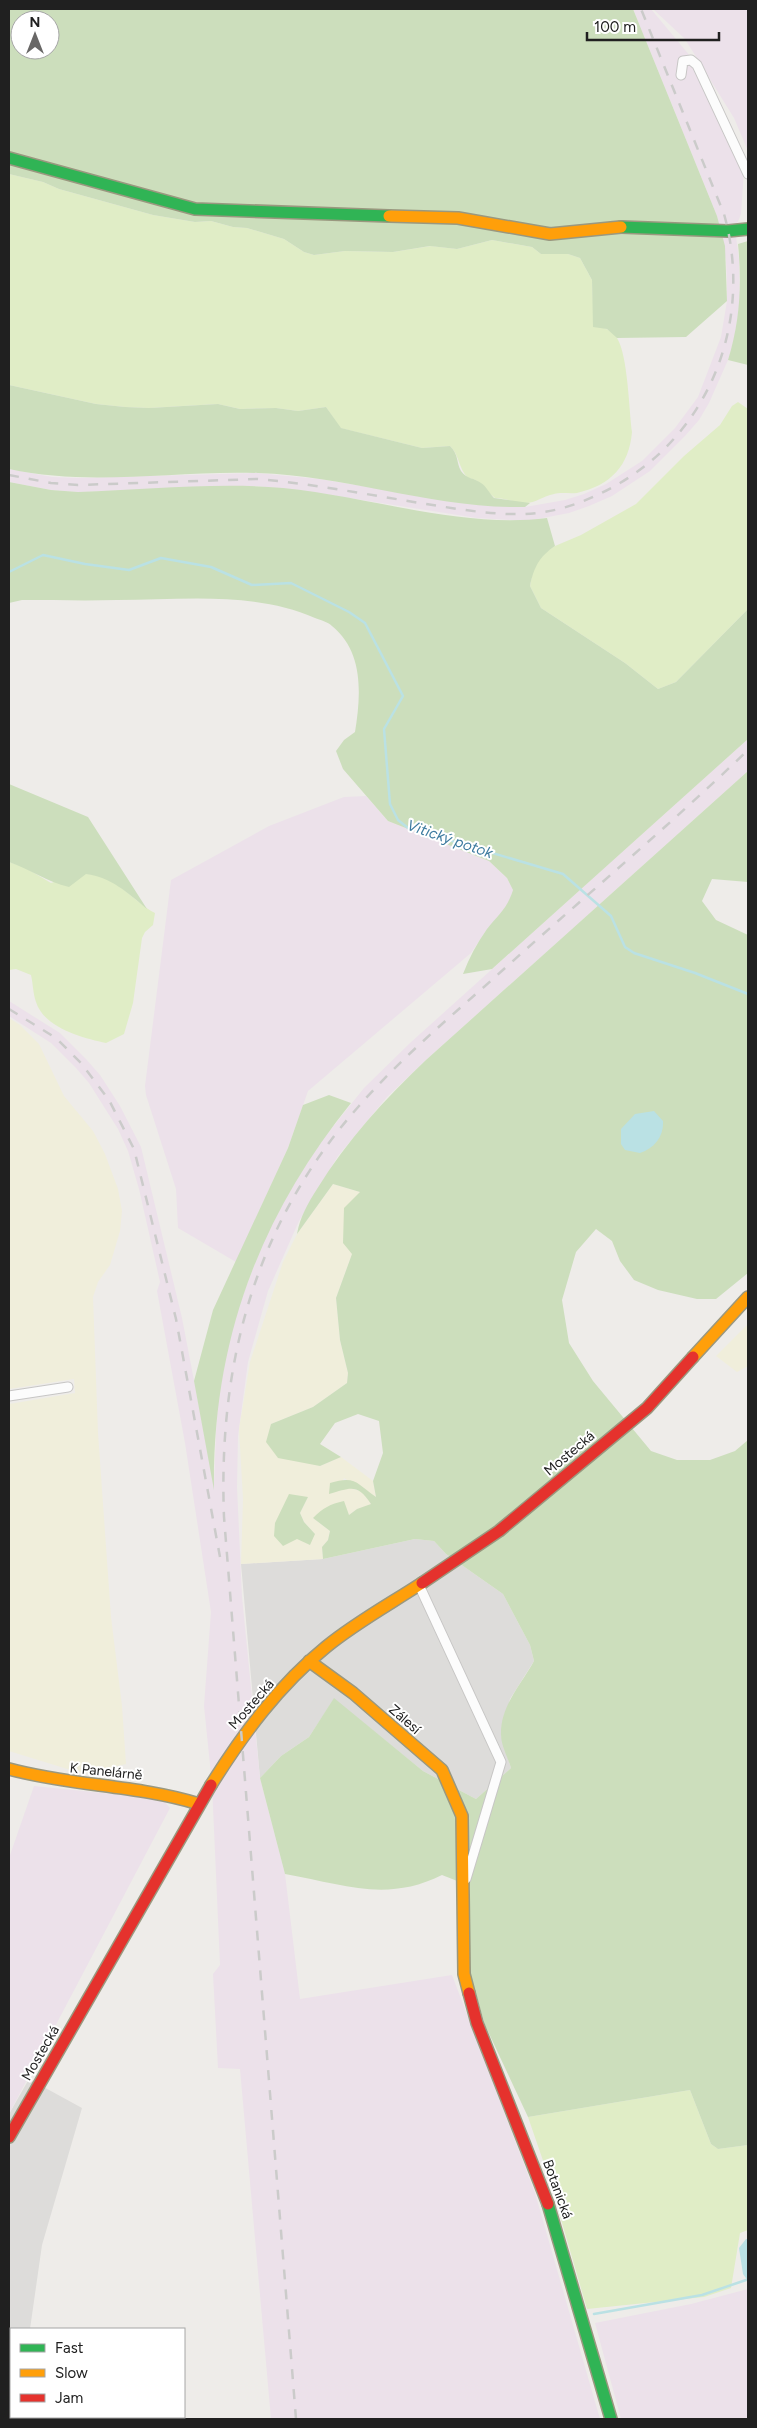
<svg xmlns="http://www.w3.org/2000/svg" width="757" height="2428" font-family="Figtree,sans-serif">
  <rect width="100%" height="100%" fill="#eeece9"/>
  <!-- residential -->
  <path fill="#dddcda" d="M415,1539L434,1541L446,1554L503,1594L530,1645L534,1661L510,1699L501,1736L511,1768L476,1799L423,1771L334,1699L309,1737L281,1756L260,1778L241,1564L323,1559Z
    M29,2079L82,2108L42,2245L30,2329H11V2413H9V2114Z"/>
  <!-- industrial -->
  <path fill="#ece1ea" d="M633,9H651L700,68L744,170L741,214L735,229L739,259L740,302L734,340L728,360L709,403L699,420L685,436L650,471L612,496L589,506L569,513L527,521L477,518L317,493L257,486L78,492L51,490L9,482V469L52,477L78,478L257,473L319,479L478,505L525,507L565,500L584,494L606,484L642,461L675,428L698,397L721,337L727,301V281L726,260L717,216Z
    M653,9H748V151L734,118L685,39Z
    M748,739V771L426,1060L387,1097L338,1156L299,1221L268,1291L248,1362L238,1436L237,1487L242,1597L260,1778L285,1874L300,1999L452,1975L535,2193L600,2419H271L240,2069L218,2068L213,1974L220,1965L212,1784L204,1706L211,1612L185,1443L157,1291L160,1282L139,1189L128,1151L118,1129L89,1083L76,1068L51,1043L9,1016V1001L60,1033L86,1059L100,1075L120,1106L141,1147L182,1318L214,1485L217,1408L225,1357L239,1306L266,1234L290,1190L320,1143L364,1088L410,1043Z
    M366,796L388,821L489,861L507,878L513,890L508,906L488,928L471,953L308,1091L288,1148L236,1262L178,1228L176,1189L146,1095L145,1086L171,880L269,826L344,797Z
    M34,1786L162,1799L170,1808L9,2114V1858Z
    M748,2289V2419H621L595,2323L691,2304Z"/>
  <!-- farmland -->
  <path fill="#f0eedb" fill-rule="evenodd" d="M9,1018L20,1025L39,1044L64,1096L93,1131L105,1154L118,1189L122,1211L120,1231L110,1265L98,1282L93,1297L98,1433L111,1617L122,1706L126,1764L114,1767L105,1775L77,1772L9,1751V1404L75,1393L74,1379L9,1389Z
    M333,1184L360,1192L352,1254L336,1298L340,1340L348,1373L347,1383L313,1407L271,1424L320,1466L341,1457L373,1481L376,1498L344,1478L339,1491L347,1487L363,1492L372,1505L357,1509L349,1515L313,1518L330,1531L328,1540L322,1547L323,1559L241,1564L243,1499L239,1429L250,1362L283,1262L297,1234ZM308,1497L300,1513L304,1522L315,1534L297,1539L275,1523Z
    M748,1324V1366L737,1372L716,1356Z"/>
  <!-- grass -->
  <path fill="#e0edc6" d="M9,174L43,182L59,189L153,215L195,222L211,221L233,227L247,228L284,239L304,252L314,255L345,251L393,252L431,246L457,249L492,240L532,247L541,254H568L580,258L592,280L594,325C602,327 613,330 617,338C628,355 629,411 632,432C629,466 611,485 577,493C569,494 561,492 554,494C543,496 536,503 525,503C515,503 505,498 495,498C484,489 482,480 468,478C458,468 460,456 450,446L422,448L340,428L326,407L298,411L276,408L240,409L218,404L149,408L125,407L96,404L9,385Z
    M738,402L748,409V609L676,682L658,689L625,663L541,608L530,586L534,566L543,554L555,546L581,535L636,504L684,456L720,425L732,406Z
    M9,862L24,867L51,883C62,880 75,875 86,874C114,873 132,901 155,913L153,925L145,932L142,938L133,1003L124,1034L106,1043C83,1038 44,1028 36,1002C33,994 33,983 31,975L16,969L9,970Z
    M690,2090L711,2144L718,2149L748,2145V2230L740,2233L731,2288L704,2297L587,2309L549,2178L528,2117Z"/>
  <!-- forest -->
  <path fill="#ccdebc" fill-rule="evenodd" d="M9,9H633L717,216L725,246L727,301L686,337L617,338L607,329L593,327L592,280L580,258L568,254H541L532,247L492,240L457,249L430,246L393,252L345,251L314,255L304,252L284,239L247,228L233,227L211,221L195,222L153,215L59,189L43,182L9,174ZM20,20H50V50H20Z
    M748,241V365L728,360C740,321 742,284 738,244Z
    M9,385L96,404L125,407L149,408L218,404L240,409L276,408L298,411L326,407L341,428L422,448L450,446C459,455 456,462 461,471C466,479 475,478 481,483C487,487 489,493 494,498L530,503L525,507C436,509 348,476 258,473C175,470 92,487 9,469Z
    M9,482L51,490L78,492C146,490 216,482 283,488C368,496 462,529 547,518L555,546C539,557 534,567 530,586L541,608L625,663L658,689L676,682L748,609V739L492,969L463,974C469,958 477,943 487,929C499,914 507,909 513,890L507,878L489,861L388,821L343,769L336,751L344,740L355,732C361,695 364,652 332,626C328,622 320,620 315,618C254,591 182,600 117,600C85,601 53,600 22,600L9,603Z
    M748,771V882L712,879L702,901L716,920L748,935V1273L716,1299H697L658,1290L634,1280L620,1261L612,1241L596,1229L576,1252L562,1300L569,1343L593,1381L651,1451L677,1460H710L735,1451L748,1440V2145L718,2149L711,2144L690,2090L528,2117L485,2025L470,1973V1886L442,1875C386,1903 343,1884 285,1874L260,1778L281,1756L309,1737L334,1698L423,1771L476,1799L511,1768C508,1758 501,1745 501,1735C500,1706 521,1685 534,1661L530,1645L503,1594L446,1554L434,1541L415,1539L323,1559L322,1547L328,1540L330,1531L313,1518C323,1508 330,1504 344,1501L349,1515L357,1509L371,1504C357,1483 351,1488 329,1494L330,1483C356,1475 357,1484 376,1497L373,1481L383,1453L379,1421L358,1414L335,1423L320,1444L341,1457L320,1466L278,1458L266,1442L271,1424L313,1407L347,1383L348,1373L340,1340L336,1298L352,1254L343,1243L344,1208L360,1192L333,1184L297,1234C300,1217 308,1203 317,1189C347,1140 385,1099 426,1060Z
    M9,784L88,817L147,909C128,893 111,877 86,874L69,887C47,882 30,869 9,862Z
    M329,1095L351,1103C259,1217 212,1343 214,1490L194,1381L213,1310L288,1148L303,1105Z
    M289,1494L308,1497L300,1513L304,1522L315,1534L310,1545L297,1539L283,1546L274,1536L275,1523Z"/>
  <!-- water -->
  <path fill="#bae1e4" d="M654,1111L663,1121C664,1136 655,1148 640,1153L625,1150L621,1144V1129L635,1114Z
    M746,2239H748V2281L743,2274L739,2248Z"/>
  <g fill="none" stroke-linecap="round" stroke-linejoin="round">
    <!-- stream -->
    <path stroke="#bae1e4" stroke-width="2.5" d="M9,572L43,555L85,564L129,570L161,558L211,567L252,585L291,583L349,612L365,623L403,696L384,729L390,804L398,820L408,828L563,874L611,916L625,947L634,953L695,973L748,994
      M594,2314L702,2295L746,2280"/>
    <!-- street casing -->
    <g stroke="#c7c6c5" stroke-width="11">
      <path id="street" d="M681,75L683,61L691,60L697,65L748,174
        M9,1396L68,1387
        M419,1585L501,1762L466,1879"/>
    </g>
    <!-- fast casing -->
    <g stroke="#9a987f" stroke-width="14">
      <path id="fast" d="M9,158L195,209L389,216
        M621,227L728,231L748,229
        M548,2204L611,2419"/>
    </g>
    <!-- slow casing -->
    <g stroke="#9a987f" stroke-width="14">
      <path id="slow" d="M389,216L458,218L550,234L621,227
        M693,1357L748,1297
        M309,1661L353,1693L442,1770L462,1816L464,1974L469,1993
        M9,1769C72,1786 137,1785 199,1804
        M211,1785C243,1734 279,1685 326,1647C355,1623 390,1604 422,1583"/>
    </g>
    <!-- jam casing -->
    <g stroke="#9a987f" stroke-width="14">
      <path id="jam" d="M422,1583L499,1531L647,1408L693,1357
        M469,1993L477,2023L548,2204
        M9,2137L211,1785"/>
    </g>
    <!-- street -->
    <use href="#street" stroke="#fcfcfc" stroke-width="9"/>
    <!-- fast -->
    <use href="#fast" stroke="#30b455" stroke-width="11"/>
    <!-- slow -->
    <use href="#slow" stroke="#ff9f0a" stroke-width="11"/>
    <!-- jam -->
    <use href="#jam" stroke="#e5322d" stroke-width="11"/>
    <!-- rail -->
    <path stroke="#cbcbca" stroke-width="2.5" stroke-dasharray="10 10" stroke-linecap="butt" d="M9,475L51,483L78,485L257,479C314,484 370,495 426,504C458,509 491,515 524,514C558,513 591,500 620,483C713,428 753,317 724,214L641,9
      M9,1009L56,1038L81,1063L109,1100L134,1149L176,1319L220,1557
      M296,2419L224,1517C218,1363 255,1223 359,1106C400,1059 448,1019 494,978C578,902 666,829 748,750"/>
  </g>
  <g text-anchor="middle" stroke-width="4" stroke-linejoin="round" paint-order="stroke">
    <!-- street labels -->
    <g font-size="14" fill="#202020" stroke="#fff">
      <text transform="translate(569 1453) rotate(-40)" y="5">Mostecká</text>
      <text transform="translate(251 1704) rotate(-49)" y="5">Mostecká</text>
      <text transform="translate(405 1719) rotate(41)" y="5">Zálesí</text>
      <text transform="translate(106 1771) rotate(6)" y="5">K Panelárně</text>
      <text transform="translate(40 2053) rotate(-60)" y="5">Mostecká</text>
      <text transform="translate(558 2189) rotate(70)" y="5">Botanická</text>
    </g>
    <!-- water labels -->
    <g font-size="15" font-style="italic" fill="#3d7b9f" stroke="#fff">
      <text transform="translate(450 839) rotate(19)" y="5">Vitický potok</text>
    </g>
  </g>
  <!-- border -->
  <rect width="757" height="2428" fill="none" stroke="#202020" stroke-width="20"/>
  <!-- legend -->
  <rect x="10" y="2328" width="175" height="90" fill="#ffffff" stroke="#a6a6a6"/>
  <rect x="20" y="2344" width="25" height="8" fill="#30b455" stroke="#a6a6a6"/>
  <text x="55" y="2353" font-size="15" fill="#202020">Fast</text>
  <rect x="20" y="2369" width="25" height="8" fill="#ff9f0a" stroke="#a6a6a6"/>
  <text x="55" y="2378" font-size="15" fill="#202020">Slow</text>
  <rect x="20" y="2394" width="25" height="8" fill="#e5322d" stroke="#a6a6a6"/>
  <text x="55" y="2403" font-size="15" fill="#202020">Jam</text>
  <!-- north arrow -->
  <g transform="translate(35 35)"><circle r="24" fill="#ffffff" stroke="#a6a6a6"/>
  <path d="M0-4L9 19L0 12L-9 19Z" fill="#686766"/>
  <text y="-8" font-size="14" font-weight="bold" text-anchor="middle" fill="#202020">N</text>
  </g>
  <!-- scale -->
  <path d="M587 32v8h132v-8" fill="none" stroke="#202020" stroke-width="2.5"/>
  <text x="594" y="32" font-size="15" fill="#202020" stroke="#ffffff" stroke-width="4" paint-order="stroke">100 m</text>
</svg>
